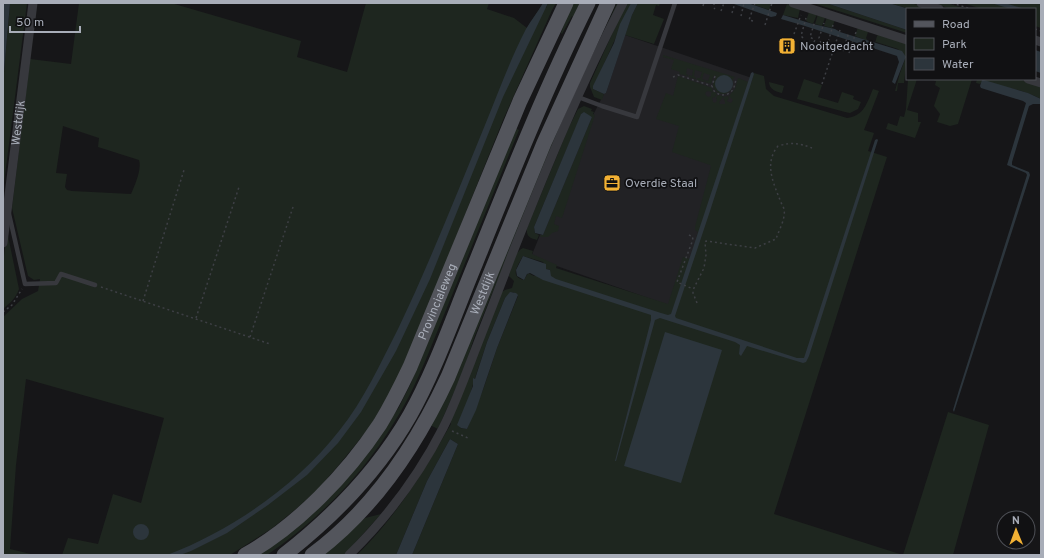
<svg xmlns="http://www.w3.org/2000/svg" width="1044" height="558" font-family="Overpass,sans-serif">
  <rect width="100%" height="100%" fill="#161618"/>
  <!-- built -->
  <path fill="#222225" d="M625,35L752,78L674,307L531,257L540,235H543L592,117L604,94L606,93Z"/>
  <!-- green -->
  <path fill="#1e261f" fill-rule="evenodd" d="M10,3H27L3,191V83Z
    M79,3H171L301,41L297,57L347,72L366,3H489L487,9L514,18L527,28L542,5L546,8L548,3H556L552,10L503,120L413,344L390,393L369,428L338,466L318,489L296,509L271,529L230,555H62L68,538L98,544L113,494L141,503L164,418L26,379L16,465L10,549L35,555H3V317L22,299L38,291L40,279L34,280L28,276L12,208L30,59L71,64ZM63,126L99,138L98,147L139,160C142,169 135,185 131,194L72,191L67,190L65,187L67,174L56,173Z
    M572,3H580L573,17L572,16L562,34L561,33Z
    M617,3H619L491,296L474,338L463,372L438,429L430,425L537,175Z
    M626,3H631L593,89L604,94L602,100L594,97L590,87V83Z
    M638,3H660L659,6L656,5L653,15L664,19L654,44L625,35L632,15Z
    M756,3H771L769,10L755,5Z
    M813,3H826L907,30V33Z
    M889,3H911L930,9H909Z
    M933,3H947L966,9H951Z
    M963,3H1041V28L1035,26V9H982Z
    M787,4L800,9L798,18L783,15Z
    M809,12L817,14L813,24L806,21Z
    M818,14L825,18L822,26L815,24Z
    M827,17L835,20L832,28L824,26Z
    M858,27L868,32L866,38L868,41L855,36Z
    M879,34L907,44V58L904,83H898L897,91H895L900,73L905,59L898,49L876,42L875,43L877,36Z
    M663,55L735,77L733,79C734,94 721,100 713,87V83L716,77L715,75L713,77L711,84L705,82L706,80L708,81L710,75L704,73L702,79L705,80L704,82L697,80V78H700L702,72L695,70L694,76L696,78V79L689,77V75L692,76L693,70L687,68L686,74L688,75V76L679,74L680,72L671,69L674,60L663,57Z
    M754,73L764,76L766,89L774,96L847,118C864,116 867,103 873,89L879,91L864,130L874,133L868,151L887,157L774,514L903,555L948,412L989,425L953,555H412L458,444L450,439L427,481L396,555H357C396,517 424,471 451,424L450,421L500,293L505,290L512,288L514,281L509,276C512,266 513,253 523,248L533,251L532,254L557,265L556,268L668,304L683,257L690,259L698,232L695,230V227L711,166L710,165L672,152L679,126L656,119L666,93L673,96L678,76L712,88L713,91L711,92L708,91L706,92L705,94L708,97L711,96V93L714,91L717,94L715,97L712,98L713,102L715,103L717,101L716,97L718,95L723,96L722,99L719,102L720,104H725V102L723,97L728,96L729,98L727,101L731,103L733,100L729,96L735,89L738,78L751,83ZM523,256L543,262L546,269L550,270L534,276L528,273L524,280C509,277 518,265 523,256ZM513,292L518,296L497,348L484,387L467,429L460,428L474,381L487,342L505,298Z
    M804,79L822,85L818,97L838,103L842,92L854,96L853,99L861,102L858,109L850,113L845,112L797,99Z
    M908,79H917L907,110L918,113V122H921L915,138L886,129L888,123L897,126L900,116L904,117L906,109Z
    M929,79H972L958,124L950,126L937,122L940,114L934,106L940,88L935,85L936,81Z
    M977,79H1018L1041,86V99C1022,89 1002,86 981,83L980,84L976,83Z
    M769,82L784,86L782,93C776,92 769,89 769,82Z
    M584,106L592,109L591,111L594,112L593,114L595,115L562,218L556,216L554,224L559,226L558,231L552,233L548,237H541L540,235H543L592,117L582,113L534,227L535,233L539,235L537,240C530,238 526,237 527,228L568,129L578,109Z
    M515,128L519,130L429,352C419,376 409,399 395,421C363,475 318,520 267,555H258L376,441L399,407L410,385L439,315Z
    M7,231L19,289C16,298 10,303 3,309V264Z
    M381,514L344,555H323L365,518Z"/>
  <!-- water -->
  <path fill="#2c353c" d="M3,3H10L3,83Z
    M543,3H548L503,97L430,279L396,351L361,412L338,443L307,475L268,505L227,533L191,551L180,555H167C231,531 297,485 339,431C364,400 380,364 398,329C430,262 457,193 485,125C498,93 510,60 526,29C531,20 538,12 543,3Z
    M631,3H638L632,15L606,93L604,94L593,89V86L614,43L620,24Z
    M731,3H748L777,13L776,16L771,17Z
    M826,3H889L909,9H907V30Z
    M991,3H1005L1025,9H1011Z
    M783,15L813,24L835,29L840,32L902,51L906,57L905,59L895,84L892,82L899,62L897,56L805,26L781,19Z
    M1035,50L1041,52V73L1035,71Z
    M753,72L754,74L710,211L675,316L676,318L797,358H804L875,140L877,139L878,140L809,356L806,362L803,363L747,346L741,356L739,354L740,345L735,342L660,318L655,320L616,461H615L651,320V315L543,280L530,273L527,274L524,280L517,276L516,270L523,256L546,264V269L550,270L551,276L556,279L661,313L668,315L671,314L751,73Z
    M715 84a9 9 0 1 1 18 0a9 9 0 1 1-18 0Z
    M982,80H984L1028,93L1041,99V104H1033L1029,106L1012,162V165L1029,172L1030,175L954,412L953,410L959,390L1027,175L1026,173L1007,165L1026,103L1023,101L981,88L980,86Z
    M584,112L592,117L543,235L535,233L534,227L581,114Z
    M510,292L516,293L518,295L497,348L476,410L467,429L461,428L457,425L473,386V378L475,379L487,342L505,298Z
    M665,332L722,350L681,483L624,466Z
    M450,439L458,444L412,555H396L427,481Z
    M133 532a8 8 0 1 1 16 0a8 8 0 1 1-16 0Z"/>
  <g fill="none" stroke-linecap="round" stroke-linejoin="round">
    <!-- path -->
    <path stroke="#3d3f44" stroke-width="1.5" stroke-dasharray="2 3" stroke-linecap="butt" d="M714,3V8L715,9
      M952,3L971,9
      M703,6L704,3
      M721,11L724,3
      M732,13L735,3
      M741,16L744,3
      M753,21L749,20L755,3
      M765,25L772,3
      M1035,29L1041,31
      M794,34L801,15
      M803,38L801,36L806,18
      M814,42L815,40L810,37L815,21
      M821,43L819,38L824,23
      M827,46L833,25
      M843,51L849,32
      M849,53L856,32
      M715,76L712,86L714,91L720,95C732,95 734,90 736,79
      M673,77L678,75L712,86
      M822,84L841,27
      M689,235L693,237L692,242L677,282L693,289
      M101,287L270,344
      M143,301L184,170
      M697,303L693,293V290L704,268L706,255L705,242L706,241L755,248L776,239C779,230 786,218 784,209C783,206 781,203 780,200C773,182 764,163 778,146C792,142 799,143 812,148
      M3,312L12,305L22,289
      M196,318L239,187
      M250,337L294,204
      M452,431L468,438"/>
    <!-- lane -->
    <path stroke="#37383d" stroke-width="4.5" d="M578,97L602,106L637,117L675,3
      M9,214L25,284L56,283L61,274L95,285"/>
    <!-- street -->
    <g stroke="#37383d" stroke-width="9">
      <path d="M793,3L907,40"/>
      <path d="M921,3L939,9"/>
      <path d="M1035,40L1041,42"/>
      <path d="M1028,79L1041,83"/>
      <path id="s1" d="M3,243L33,3"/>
      <path d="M349,555C387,518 419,475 443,428C454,406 462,384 471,361C484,327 498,292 511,257C545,171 580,85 623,3"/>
    </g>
    <!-- primary -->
    <g stroke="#53555c" stroke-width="15">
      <path id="s2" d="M245,555C297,526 347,474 380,424C391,406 401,386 410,367L520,101L566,3"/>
      <path d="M284,555C334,516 378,471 410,415C436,369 455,312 476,262C511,175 546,87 588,3"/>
      <path id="s3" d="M312,555C373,510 417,444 448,377L544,143L608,3"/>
    </g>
  </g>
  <!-- icons -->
  <defs>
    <g id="building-square" transform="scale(0.9)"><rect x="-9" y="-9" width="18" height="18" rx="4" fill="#f2b134" stroke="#111113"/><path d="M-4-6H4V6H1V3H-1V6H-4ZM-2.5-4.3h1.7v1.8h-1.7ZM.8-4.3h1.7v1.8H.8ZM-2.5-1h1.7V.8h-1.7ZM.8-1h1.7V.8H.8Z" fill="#111"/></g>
    <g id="office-square" transform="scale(0.9)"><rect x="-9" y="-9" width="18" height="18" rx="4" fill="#f2b134" stroke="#111113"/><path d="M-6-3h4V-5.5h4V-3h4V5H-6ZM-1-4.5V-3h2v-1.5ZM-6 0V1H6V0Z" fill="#111"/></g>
  </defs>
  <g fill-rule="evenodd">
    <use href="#building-square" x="787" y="46"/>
    <use href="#office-square" x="612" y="183"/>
  </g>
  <g text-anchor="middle" stroke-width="3.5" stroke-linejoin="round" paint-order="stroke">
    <!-- poi labels -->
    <g font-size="12" fill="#a8adb8" stroke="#111113" text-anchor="start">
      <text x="800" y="50">Nooitgedacht</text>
      <text x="625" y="187">Overdie Staal</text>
    </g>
    <!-- street labels -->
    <g font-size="12" fill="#a8adb8" stroke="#111113">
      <text dy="4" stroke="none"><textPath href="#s1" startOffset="121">Westdijk</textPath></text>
      <text dy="4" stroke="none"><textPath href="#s3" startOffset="317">Westdijk</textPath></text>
      <text dy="4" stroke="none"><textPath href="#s2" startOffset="325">Provincialeweg</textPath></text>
    </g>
  </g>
  <!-- border -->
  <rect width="1044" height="558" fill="none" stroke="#a8adb8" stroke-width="8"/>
  <!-- legend -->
  <rect x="906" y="8" width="130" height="72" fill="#111113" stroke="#4d4f55"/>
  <rect x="914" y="21" width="20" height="6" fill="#53555c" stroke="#4d4f55"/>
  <text x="942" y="28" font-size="12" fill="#a8adb8">Road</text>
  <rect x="914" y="38" width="20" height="12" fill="#1e261f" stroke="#4d4f55"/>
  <text x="942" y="48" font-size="12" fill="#a8adb8">Park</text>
  <rect x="914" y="58" width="20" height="12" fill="#2c353c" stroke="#4d4f55"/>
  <text x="942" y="68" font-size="12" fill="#a8adb8">Water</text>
  <!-- north arrow -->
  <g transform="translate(1016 530) rotate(359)"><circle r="19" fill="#111113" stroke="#4d4f55"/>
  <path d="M0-3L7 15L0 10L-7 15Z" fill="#f2b134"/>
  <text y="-6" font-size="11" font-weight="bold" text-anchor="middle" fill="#a8adb8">N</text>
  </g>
  <!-- scale -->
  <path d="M10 26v6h70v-6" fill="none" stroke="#a8adb8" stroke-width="2"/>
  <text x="16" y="26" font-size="12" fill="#a8adb8" stroke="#111113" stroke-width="3" paint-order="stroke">50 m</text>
</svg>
